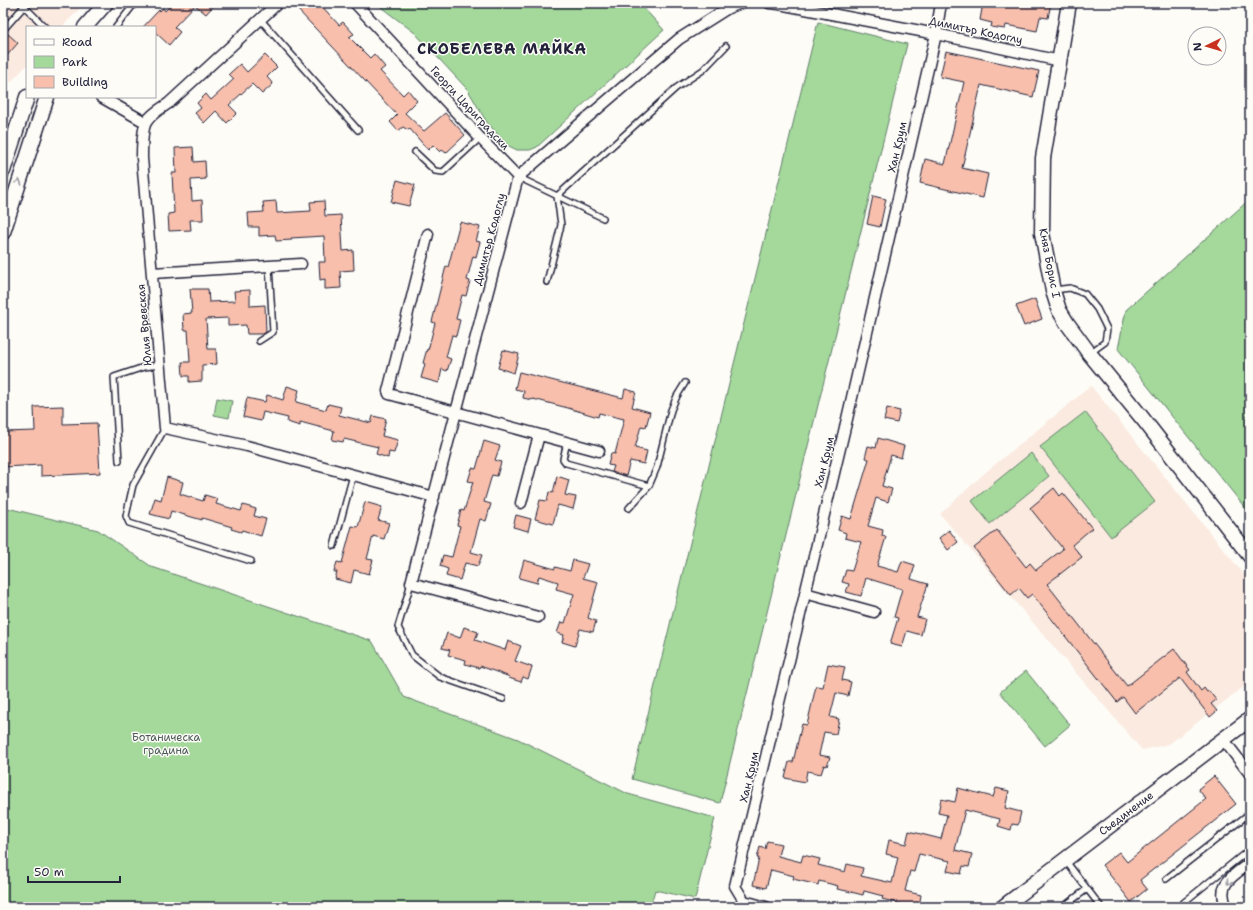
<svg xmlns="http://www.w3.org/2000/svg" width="1253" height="910" font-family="'Shantell Sans',sans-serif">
  <rect width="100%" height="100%" fill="#fdfcf7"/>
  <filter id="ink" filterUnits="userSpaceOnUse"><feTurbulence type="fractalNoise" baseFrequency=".025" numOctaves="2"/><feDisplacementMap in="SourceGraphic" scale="8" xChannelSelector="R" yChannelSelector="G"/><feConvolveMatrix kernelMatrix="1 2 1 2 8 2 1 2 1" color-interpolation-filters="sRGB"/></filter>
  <g filter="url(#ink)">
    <!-- built -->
    <path fill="#fbeae0" d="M3,3H85L62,27H27V65L3,90Z
      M1091,386L1250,582V682L1169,744L1142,750L940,514L987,471Z"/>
    <!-- green -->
    <path fill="#a4d99b" stroke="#637e6b" d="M377,3H639L664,30L537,147L530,150H517L507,145L486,121L468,90L454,75L415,33L382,8Z
      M818,22L907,44L720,803L632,779Z
      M1250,199V514L1118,349L1126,310Z
      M217,398L232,401L229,418L214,415Z
      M1085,412L1155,502L1111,537L1040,447Z
      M1031,453L1049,476L990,524L972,501Z
      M3,507L98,530L152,567L372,641L404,697L518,739L628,794L715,818L695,899L655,890L650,907H3Z
      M1026,671L1070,725L1045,746L1000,692Z"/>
    <!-- building -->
    <path fill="#f7bfac" stroke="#22223b" d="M173,3H216L206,14L195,5L174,27L180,32L169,45L155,32V27H143L159,10L160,11L163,8L165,11Z
      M303,3H319L339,25L343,22L354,34L349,37L370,58L374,54L385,67L380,71L403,95L408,90L417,101L405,113L424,131L445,113L465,135L446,153L442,150L440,152L433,145L428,150L410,129L408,130L403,127L398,131L390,122L397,115L297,9Z
      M983,3H1051L1048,18L1040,17L1037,31L1006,25L1005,29L991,27L992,23L980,20Z
      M8,34L18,43L3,60V39Z
      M946,51L1039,71L1033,97L981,85L962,168L988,174L983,198L920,183L925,159L945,164L964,82L940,77Z
      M265,55L277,67L267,77L273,84L262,94L252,84L229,105L237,113L227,123L216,111L204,123L195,113L201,108L197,103L206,94L211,100L234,79L229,74L240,64L247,72Z
      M193,147L194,162L205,161L206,179L191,180L192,201L202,200L203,220H190L191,230L169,231L168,214L174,213L172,173H176L175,148Z
      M397,180L415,185L409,206L391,202Z
      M873,196L886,199L880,227L867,224Z
      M276,201L277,213L311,211L310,202L324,201L325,216L341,215L343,251L353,250L354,270L340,271L341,288L325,289V279L320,280L319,262H325L324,236L291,238L292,240L276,241L275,235L259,236V227H249L248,213L264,212L263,202Z
      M460,222L480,227L476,241L480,242L476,257L473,256L467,280L470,281L466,296L462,295L456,319L460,320L456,336L452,335L446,357L451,359L447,371L442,369L439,383L421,378L425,364L423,363L427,349L428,350L435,323L432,322L446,266L448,267Z
      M190,289H208L209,302L235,301L234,291L250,290V306L265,305L266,332L263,334H247L246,325L228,326V318L206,319L208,349H216L217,364L202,365V381L189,382V376H183L182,362H190L188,330H184L183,314L192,313Z
      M1035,299L1042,319L1024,326L1016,306Z
      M503,350L519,354L514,373L498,368Z
      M519,372L623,398L625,389L636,392L632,407L650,412L646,427L641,426L635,448L647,451L644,464L630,461L626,476L612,472L614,466L608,465L611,453L615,454L624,419L599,413L598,417L568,408L533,399L532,400L523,398L524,391L515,389Z
      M287,386L299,390L296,402L326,410L328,404L341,407L339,415L371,423L373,416L386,419L382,436L398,440L394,453L389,452L388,458L376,454L378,447L344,439L343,442L332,440L334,431L300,422V426L287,422L288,418L263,412L261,421L243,417L247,398L265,402L267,395L283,400Z
      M63,406V424L97,423L100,473L41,476V465L3,467V432L35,431L34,407Z
      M887,408L900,411L897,423L884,420Z
      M878,438L904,446L901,458L891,455L882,486L892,489L888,502L876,498L868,526L883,530L882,536L886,537L877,566L898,572L902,561L915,565L911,579L928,584L917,617L925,619L921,635L907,631L902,647L890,644L898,618L894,617L902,589L866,578L861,596L846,592L849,584L842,582L846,570L852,571L861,542L845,538L846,533L838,530L842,516L851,519L869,459L865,458L868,446L876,448Z
      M484,441L500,446L495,460L501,462L497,476L492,475L484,502L491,504L486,521L480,519L471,552L482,555L478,566L465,563L460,580L446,576L448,569L440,566L443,555L452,557L460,526L457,525L461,510L464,511L473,482L468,481L472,468L476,469Z
      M557,476L569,480L565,495L576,497L573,509L558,505L553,524L535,519L540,500L547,501L549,492L553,493Z
      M167,477L183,482L180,494L203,501L205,495L218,499L216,504L241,511L243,505L256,509L254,516L266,519L261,536L242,530L241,532L231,529L232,527L202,518V520L171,511L169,519L150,514L155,498L161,500Z
      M1054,488L1060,496L1063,493L1092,528L1072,545L1082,557L1047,584L1127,686L1174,649L1190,670L1187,672L1201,691L1204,688L1207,692L1209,691L1216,700L1211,704L1217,711L1210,717L1180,678L1135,713L1123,697L1117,702L1032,594L1027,598L1019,588L1011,595L974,548L997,530L1026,567L1030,563L1036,570L1063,549L1030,508Z
      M365,502L382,507L378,520L389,523L384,539L373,536L367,559L373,560L369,574L354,570L351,583L335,579L337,572H334L337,562L342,563L352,526L358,527Z
      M516,515L531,519L528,531L513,527Z
      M949,530L958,542L948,550L939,538Z
      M524,560L555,569V567L570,571L573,560L588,564L583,578L598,582L588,618L596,621L593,632L580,629L575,646L562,642L564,635L557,633L561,622L565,623L574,594L556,589L558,582L539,576L537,583L519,578Z
      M464,627L478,632L475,640L505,650L508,641L521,646L515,661L532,667L528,679L523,677L521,682L509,678L510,677L480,666L479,668L465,664L466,660L448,655L450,650L442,648L447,633L460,638Z
      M828,664L845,667L842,680L851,682L848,696L836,693L830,717L839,719L836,734L824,732L819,755L830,757L827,766L824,765L821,774L807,771L805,782L785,778L789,762H793L802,724L807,725L816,686L823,687Z
      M1214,776L1236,804L1140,880L1147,889L1131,902L1102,865L1119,852L1127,862L1206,799L1198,789Z
      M958,788L993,797L996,788L1009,791L1005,808L1021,812L1018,825L1012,824L1011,830L998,826L1000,819L965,810L955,850L972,854L969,867L963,866L961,874L947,871L950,861L919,854L914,872L910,871L905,891L921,895L919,907H900L901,904L882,899L883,896L864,891L863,895L847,891L837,889L838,886L819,881L818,885L793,879L794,876L771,870L766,888L753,885L759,858H757L760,847L765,849L767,841L781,844L778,856L801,862L803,855L820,859L818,865L845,872L847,864L863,868L861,876L892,883L898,857L886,854L889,840L906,844L909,831L941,839L947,815L938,813L941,799L955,802Z"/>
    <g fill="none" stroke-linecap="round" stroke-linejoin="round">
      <!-- lane casing -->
      <g stroke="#22223b" stroke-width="8">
        <path id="lane" d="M21,3L45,27
          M260,19L358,130
          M116,27L135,3
          M3,30L27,3
          M415,152L435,171L443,172L480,138
          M518,177L603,218
          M547,282L561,225L557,196L676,88L703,70L726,46
          M1054,290L1070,288L1085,294L1097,309L1107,329L1105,342L1090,353
          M259,341L273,332L269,266
          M165,428L133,485L126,516L129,523L251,561
          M567,442L563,459L566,463L649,486
          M119,461L114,377L144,367L160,365
          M629,508L649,486L657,467L671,410L677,396L685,383
          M334,546L353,475
          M411,583L398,627L412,655L440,677L503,699
          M1065,860L1101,907
          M1166,879L1250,813
          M1183,903L1250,849
          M737,907L744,901
          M1063,907L1087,889"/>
      </g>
      <!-- street casing -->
      <g stroke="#22223b" stroke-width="13">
        <path id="street" d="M278,3L169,103C162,108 152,113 147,121C142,127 142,150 142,158L165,428L247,446L434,497
          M355,3L480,138L518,177
          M769,3L779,4L936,34L1060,61
          M101,97L145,122
          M428,234L388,391L389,394L599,451
          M152,273L301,264
          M521,503L539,435
          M805,593L874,612
          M538,617L411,583L518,177L679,39L728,8L741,3
          M1223,739L1250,774
          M766,907L744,901L735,886L847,419L936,34L941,3
          M1227,907C1215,884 1234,875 1250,863"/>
      </g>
      <!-- secondary casing -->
      <g stroke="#22223b" stroke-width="17">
        <path id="secondary" d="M1069,3L1043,158L1042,233L1053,291L1059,310L1067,323L1089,353L1143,419L1250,556
          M85,27L106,3
          M3,171L27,97
          M3,232L47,97
          M1003,907L1250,719"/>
      </g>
      <!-- lane -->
      <use href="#lane" stroke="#fdfcf7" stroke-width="5"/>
      <!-- street -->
      <use href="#street" stroke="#fdfcf7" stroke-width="10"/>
      <!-- secondary -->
      <use href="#secondary" stroke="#fdfcf7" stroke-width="14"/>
    </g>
    <!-- one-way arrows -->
    <defs><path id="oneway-chevron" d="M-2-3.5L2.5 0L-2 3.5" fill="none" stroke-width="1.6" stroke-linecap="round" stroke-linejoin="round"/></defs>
    <g stroke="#9a9aa2">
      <use href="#oneway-chevron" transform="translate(19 182) rotate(-72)"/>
      <use href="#oneway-chevron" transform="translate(1229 882) rotate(128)"/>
    </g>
  </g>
  <g text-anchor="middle" stroke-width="3" stroke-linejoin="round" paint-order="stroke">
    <!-- street labels -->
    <g font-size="11" fill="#22223b" stroke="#fdfcf7">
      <text transform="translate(976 30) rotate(12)" y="4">Димитър Кодоглу</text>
      <text transform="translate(470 108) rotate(47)" y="4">Георги Цариградски</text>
      <text transform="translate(897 147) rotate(-77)" y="4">Хан Крум</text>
      <text transform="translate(489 239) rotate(-75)" y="4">Димитър Кодоглу</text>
      <text transform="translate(1050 263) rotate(79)" y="4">Княз Борис I</text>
      <text transform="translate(144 325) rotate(-95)" y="4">Юлия Вревская</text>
      <text transform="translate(824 462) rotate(-76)" y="4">Хан Крум</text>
      <text transform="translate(749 777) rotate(-77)" y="4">Хан Крум</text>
      <text transform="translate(1126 813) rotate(-37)" y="4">Съединение</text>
    </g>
    <!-- park labels -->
    <g font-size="11" fill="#495958" stroke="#fdfcf7">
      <text x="166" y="741">Ботаническа<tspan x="166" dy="13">градина</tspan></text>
    </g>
    <!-- district labels -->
    <g font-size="15" font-weight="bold" letter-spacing="1" fill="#22223b" stroke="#fdfcf7">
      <text x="502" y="54">СКОБЕЛЕВА МАЙКА</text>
    </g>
  </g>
  <!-- margin -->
  <rect width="1253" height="910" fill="none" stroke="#fdfcf7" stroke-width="16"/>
  <rect x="8" y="8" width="1237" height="894" fill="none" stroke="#22223b" stroke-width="1.5" filter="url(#ink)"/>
  <!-- legend -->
  <rect x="26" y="26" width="130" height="72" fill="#fdfcf7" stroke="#a5a5ac"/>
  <rect x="34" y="39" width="20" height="6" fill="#fdfcf7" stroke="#a5a5ac"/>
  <text x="62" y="46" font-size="12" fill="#22223b">Road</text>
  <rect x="34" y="56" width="20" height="12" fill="#a4d99b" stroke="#a5a5ac"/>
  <text x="62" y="66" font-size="12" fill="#22223b">Park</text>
  <rect x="34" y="76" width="20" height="12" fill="#f7bfac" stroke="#a5a5ac"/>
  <text x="62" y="86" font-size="12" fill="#22223b">Building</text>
  <!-- north arrow -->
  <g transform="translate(1207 46) rotate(265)"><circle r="19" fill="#fdfcf7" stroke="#a5a5ac"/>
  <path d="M0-3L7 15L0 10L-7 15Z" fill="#c8321e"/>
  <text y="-6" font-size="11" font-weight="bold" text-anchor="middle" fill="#22223b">N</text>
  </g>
  <!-- scale -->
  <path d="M28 876v6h92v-6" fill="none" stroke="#22223b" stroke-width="2"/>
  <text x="34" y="876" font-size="12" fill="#22223b" stroke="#fdfcf7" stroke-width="3" paint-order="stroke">50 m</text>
</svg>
